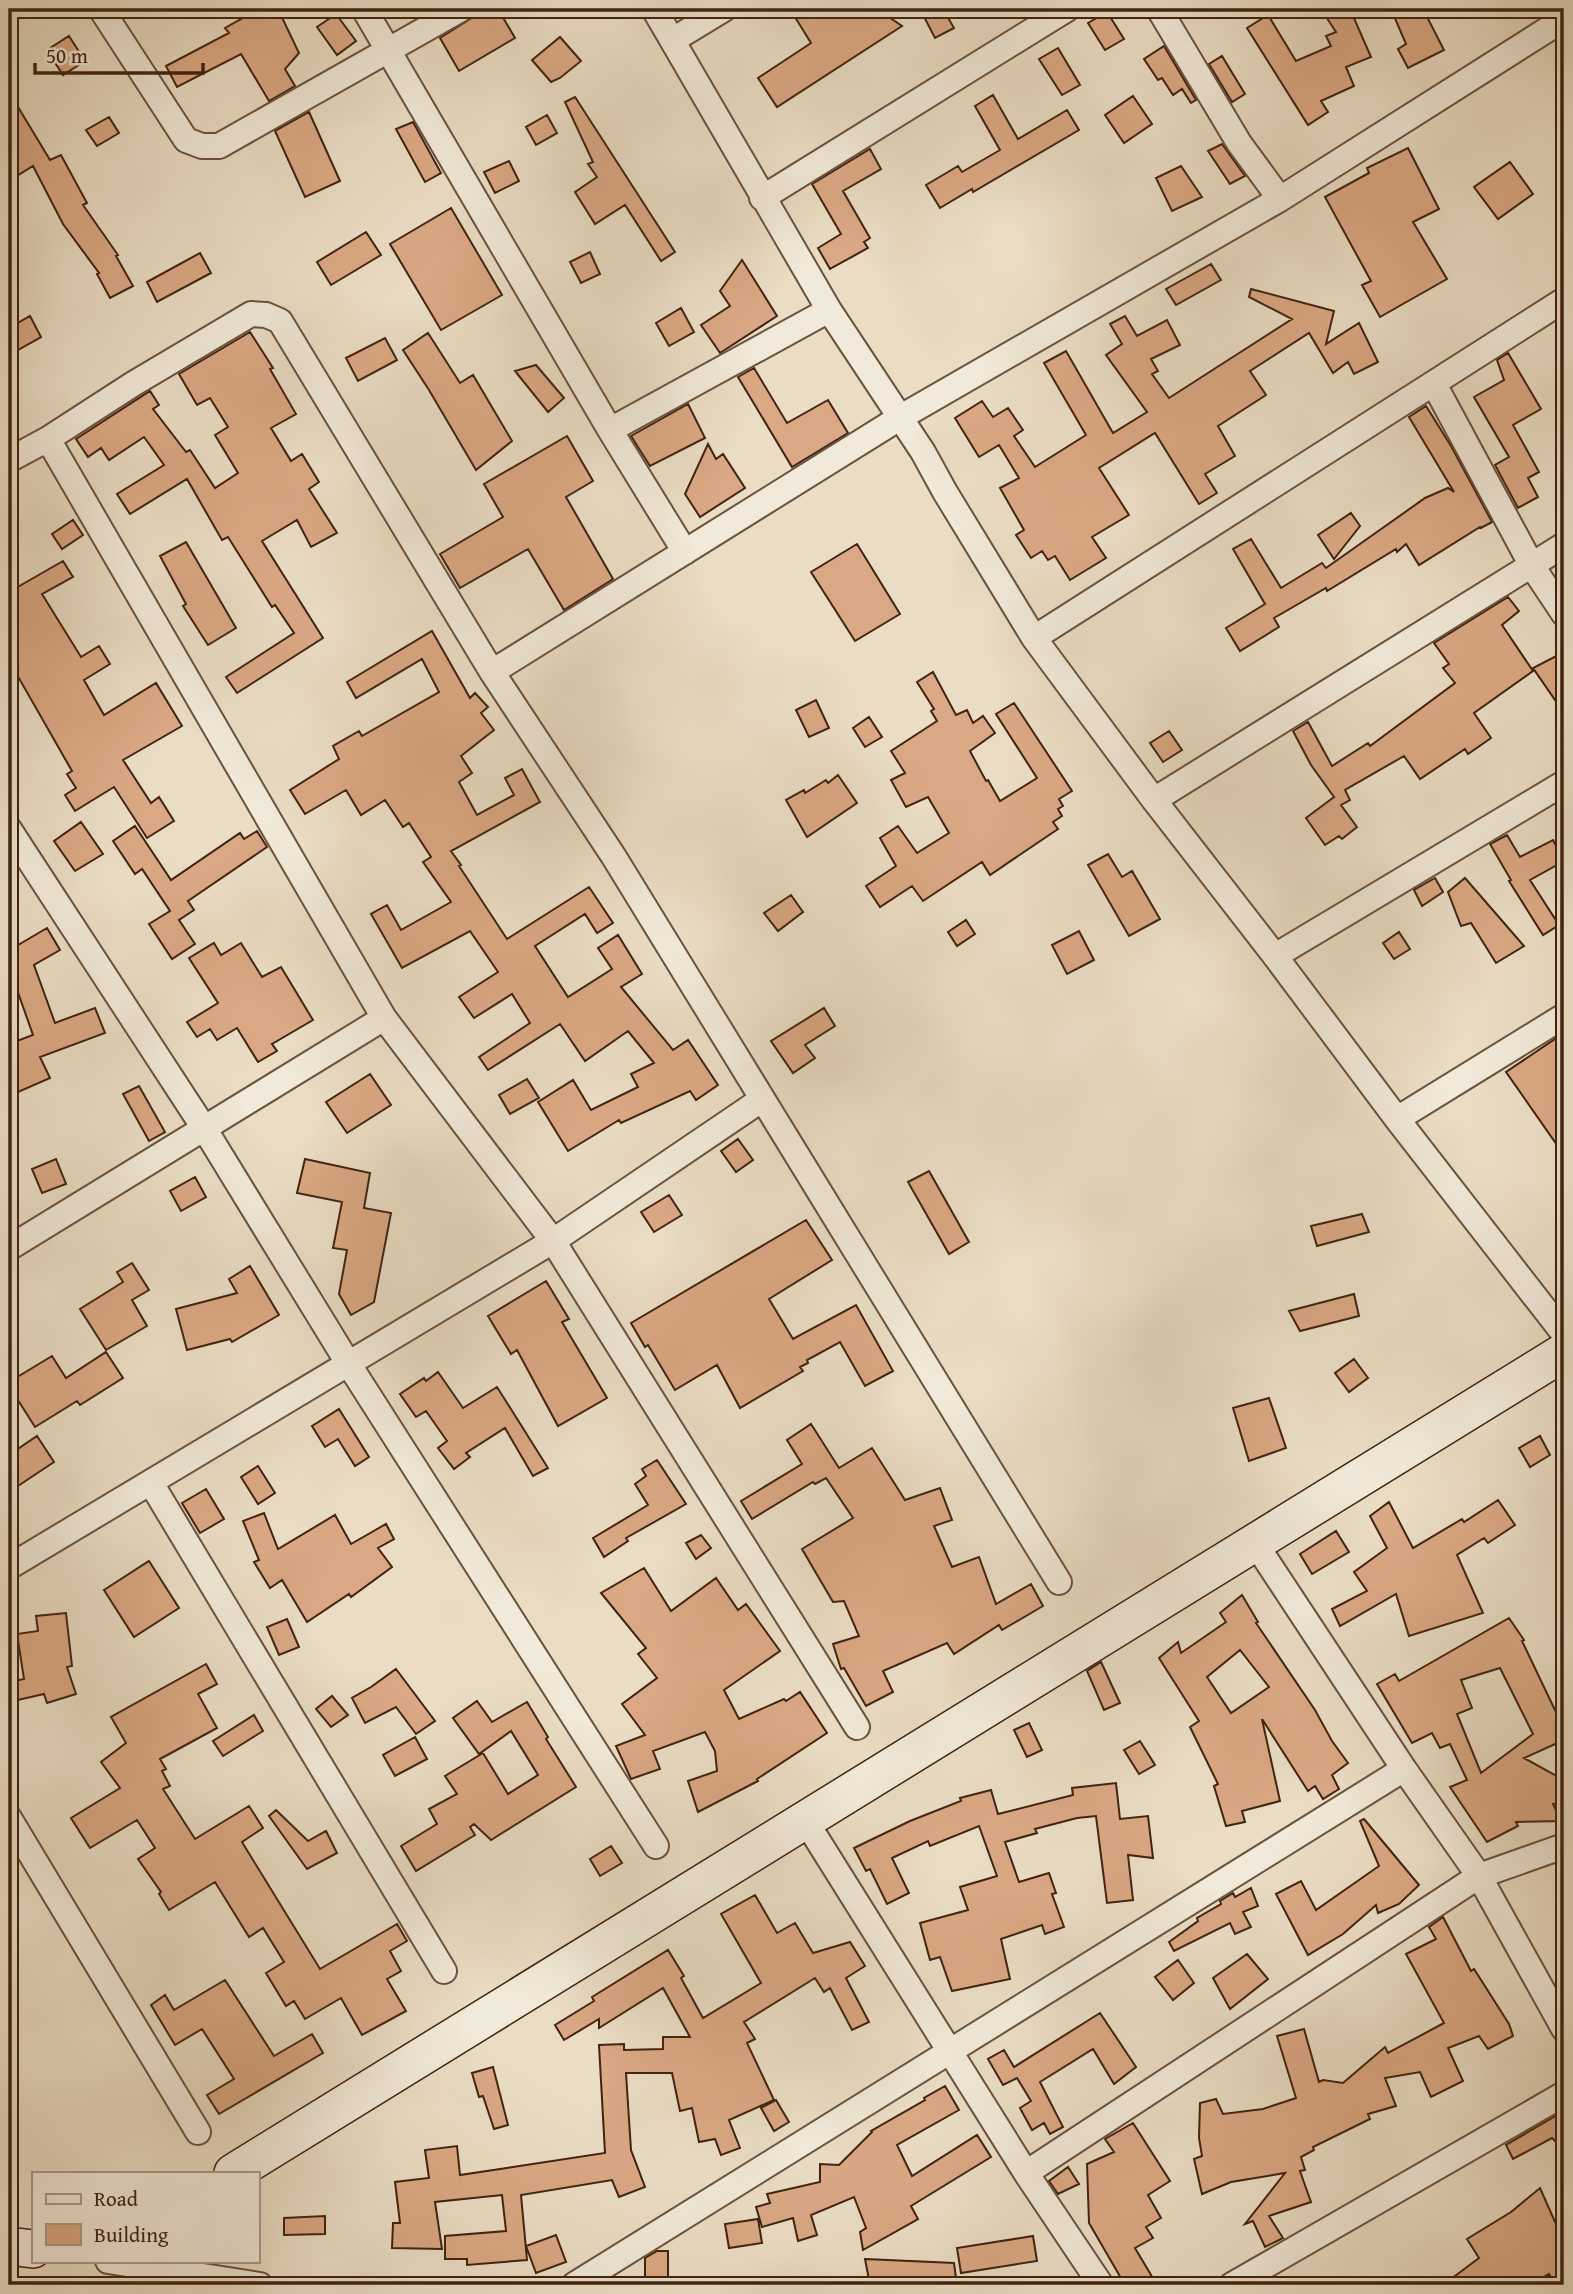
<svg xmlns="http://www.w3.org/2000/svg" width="1573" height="2294" font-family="'Gentium Book Plus',serif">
  <rect width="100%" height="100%" fill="#eaddc4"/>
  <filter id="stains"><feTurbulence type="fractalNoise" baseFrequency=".00286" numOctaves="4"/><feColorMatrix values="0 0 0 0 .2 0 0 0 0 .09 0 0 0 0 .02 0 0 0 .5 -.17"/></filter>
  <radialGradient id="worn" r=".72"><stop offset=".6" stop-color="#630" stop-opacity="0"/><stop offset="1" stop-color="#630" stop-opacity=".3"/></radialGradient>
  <!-- building -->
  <path fill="#daa884" stroke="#402311" stroke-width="2" fill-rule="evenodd" d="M259,9H278L299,53L285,69L295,86L269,101L241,54L177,87L166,66L229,33L225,28Z
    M486,9H498L515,38L459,71L440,38Z
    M790,9H877L902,26L777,107L758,78L811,43Z
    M920,9H943L954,28L935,38Z
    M1321,9H1350L1371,57L1346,67L1354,86L1321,101L1328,112L1308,125L1247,28L1268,15L1296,61L1331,46L1326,36L1336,32Z
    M1391,9H1423L1444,50L1408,68L1398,49L1406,44Z
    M1107,12L1124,39L1105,50L1088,23Z
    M336,14L356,41L337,55L317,27Z
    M69,36L85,61L63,75L47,50Z
    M560,37L581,61L560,78L551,82L532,60Z
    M1164,46L1196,100L1191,103L1182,89L1173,95L1162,78L1158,80L1144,59Z
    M1058,48L1080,85L1062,95L1039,59Z
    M1222,56L1245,94L1232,102L1209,64Z
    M9,92L50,160L61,155L87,203L83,205L118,255L116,256L133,286L110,298L97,274L99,273L63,224L33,166L15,177L9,166Z
    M993,95L1018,139L1067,110L1079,130L973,192L972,189L940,208L926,185L958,166L962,172L1000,150L975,106Z
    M1133,96L1152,124L1124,143L1105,115Z
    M575,97L675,252L661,261L625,205L595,224L575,192L597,177L588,164L593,162L565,102Z
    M309,112L340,181L305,197L275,131Z
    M547,115L557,133L536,145L526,127Z
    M109,117L119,133L97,146L86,130Z
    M413,122L441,173L425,182L396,129Z
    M1222,144L1245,176L1230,184L1208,151Z
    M1408,148L1439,209L1413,222L1447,279L1380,317L1362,285L1371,281L1325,197L1369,173L1367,168Z
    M870,149L881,169L843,191L870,238L864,242L868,248L830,269L818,248L841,234L812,184Z
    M509,161L519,181L495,193L484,172Z
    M1510,162L1533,194L1498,219L1474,187Z
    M1181,166L1202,197L1172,211L1156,178Z
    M451,208L502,295L441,330L390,244Z
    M366,232L381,255L331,285L317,262Z
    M590,252L600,274L581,283L570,262Z
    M200,253L211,273L157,302L147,282Z
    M742,260L777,316L720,353L701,325L730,306L720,291Z
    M1211,264L1221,280L1176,305L1166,289Z
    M1251,289L1334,311L1326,344L1359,323L1378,362L1354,374L1348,362L1333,373L1309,333L1250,371L1266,395L1218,426L1235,456L1205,474L1217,493L1199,504L1155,433L1099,468L1129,515L1092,537L1106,558L1070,580L1055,556L1048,560L1042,551L1031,558L1016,535L1024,530L1000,488L1019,478L999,445L979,457L955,418L982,401L993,417L1008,408L1023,430L1014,436L1035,467L1086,435L1044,363L1066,351L1113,433L1147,412L1106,355L1122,344L1110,324L1125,316L1137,336L1167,320L1180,345L1151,359L1158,371L1152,374L1169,398L1292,319L1249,297Z
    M681,308L694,332L669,346L656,323Z
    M30,316L41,337L9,355V328Z
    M250,332L273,368L270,369L296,414L271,428L291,461L302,454L319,482L309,489L337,533L311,547L297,520L262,541L323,638L237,693L226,677L294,633L275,605L272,607L228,537L222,540L187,479L130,514L117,494L164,465L144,437L109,460L101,448L88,457L76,439L150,391L159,405L153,409L186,452L190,450L215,488L238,473L215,435L228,427L210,398L197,405L179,374Z
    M428,333L460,383L473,375L512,441L476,470L429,390L403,350Z
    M385,338L397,360L358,381L346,358Z
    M1508,353L1541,409L1513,425L1539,472L1528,478L1538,497L1518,508L1495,465L1509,457L1474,397L1504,380L1497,360Z
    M536,365L564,398L548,412L515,371Z
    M754,368L787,423L828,400L848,433L792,467L738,377Z
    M688,404L705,438L650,466L631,436Z
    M1426,406L1451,446L1492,522L1481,528L1480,527L1419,565L1406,544L1397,552L1396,549L1327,591L1326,588L1274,618L1279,627L1240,651L1226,628L1265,604L1233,549L1251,539L1281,588L1322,563L1326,568L1425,498L1448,488L1454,492L1409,417Z
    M567,436L593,481L566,497L613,579L564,610L528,549L460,588L440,554L503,517L484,484Z
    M708,444L716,459L723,454L745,488L700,517L685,494Z
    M1351,513L1360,526L1334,559L1318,535Z
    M73,520L83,535L62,549L52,534Z
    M186,542L236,628L208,645L183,606L186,604L160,556Z
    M857,544L900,614L855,641L811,572Z
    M63,561L73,577L42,594L81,657L99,646L110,664L84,680L104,715L156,683L182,726L123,760L151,803L159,797L174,821L147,838L114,787L75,811L65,795L76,788L67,774L72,771L16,673L9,677V592Z
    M1508,597L1519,611L1502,625L1533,671L1474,713L1491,738L1468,754L1465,749L1420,779L1404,756L1345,790L1350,800L1341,805L1357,827L1342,839L1339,836L1325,845L1306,818L1334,797L1311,765L1293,731L1308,722L1332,766L1368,743L1370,746L1455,683L1443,668L1449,664L1434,643Z
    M432,631L470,698L475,693L488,707L481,713L494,730L461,756L472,773L459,782L477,815L514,795L505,778L522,769L540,802L451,851L461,865L459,866L507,939L589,887L613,923L597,933L585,914L535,946L568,997L612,969L598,948L618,935L642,974L621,987L673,1050L688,1040L718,1085L696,1100L690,1091L621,1123L619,1120L568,1151L538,1102L573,1080L591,1110L638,1087L631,1074L654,1063L628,1031L585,1061L560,1024L488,1070L479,1057L530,1023L512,994L474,1018L459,997L498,972L470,931L402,968L371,914L387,905L401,930L451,902L423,862L431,857L409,823L403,827L385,800L361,815L346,790L305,814L290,790L339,759L333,746L359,731L362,736L439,692L422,659L356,698L347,682Z
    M1564,652V713L1533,668Z
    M933,672L956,715L967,710L973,723L983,716L995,733L970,751L986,781L988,780L1000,801L1037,778L996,714L1014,703L1072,791L1059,799L1063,806L1058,809L1062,816L1053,822L1058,829L990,875L982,862L923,901L912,886L880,907L866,886L896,866L880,838L898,826L917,853L949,833L928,797L906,807L891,780L905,773L891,751L937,721L931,711L934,709L917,682Z
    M816,700L829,728L809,737L796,710Z
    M869,717L882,737L865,747L853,728Z
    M1169,731L1182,750L1163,762L1150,743Z
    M838,775L857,803L807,837L786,800L804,790L805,793L826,780L828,783Z
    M81,822L103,854L75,871L54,841Z
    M135,826L171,880L240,833L244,839L257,831L267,847L188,901L194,910L179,920L195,944L172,959L149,924L170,911L142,869L135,874L113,841Z
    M1507,835L1520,857L1553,840L1564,861L1530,880L1559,925L1543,935L1509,881L1511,880L1490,844Z
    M1108,854L1122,877L1132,871L1160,919L1129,936L1088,865Z
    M1435,878L1443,892L1422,906L1414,890Z
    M1465,878L1524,946L1496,963L1471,923L1461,926L1448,892Z
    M791,895L803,912L778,931L764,913Z
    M966,920L975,934L957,946L948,932Z
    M47,928L60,950L34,965L55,1023L95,1008L105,1033L40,1057L50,1078L9,1096V1044L33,1035L9,967V957L16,953L13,948Z
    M1079,931L1094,960L1067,974L1052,945Z
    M1399,932L1410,949L1394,959L1383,943Z
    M214,943L221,955L241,943L262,977L281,967L313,1020L272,1044L277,1051L258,1062L237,1028L217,1040L210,1029L197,1037L187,1022L218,1003L189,958Z
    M824,1008L835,1026L805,1045L815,1058L793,1073L771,1041Z
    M1564,1033V1155L1506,1072Z
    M370,1074L391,1105L347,1133L326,1102Z
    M527,1079L539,1098L510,1114L499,1095Z
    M139,1086L165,1132L149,1141L123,1094Z
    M738,1139L753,1160L736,1172L721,1151Z
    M56,1159L66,1184L42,1193L32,1169Z
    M305,1159L370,1173L364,1208L391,1213L374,1302L351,1315L339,1294L347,1250L333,1248L342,1202L297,1193Z
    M929,1171L969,1242L949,1254L908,1182Z
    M195,1177L206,1197L181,1211L170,1191Z
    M669,1195L682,1215L654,1232L641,1212Z
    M1362,1214L1369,1232L1317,1246L1311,1226Z
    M806,1220L832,1260L769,1299L793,1339L856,1305L893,1371L865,1386L840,1342L807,1360L808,1363L800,1367L803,1371L740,1408L717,1365L675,1390L648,1345L645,1347L631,1323Z
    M132,1263L149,1290L132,1300L147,1326L106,1350L80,1309L123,1282L117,1272Z
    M250,1266L279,1315L232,1342L230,1339L187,1350L176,1309L237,1293L229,1279Z
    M546,1281L569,1319L562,1322L607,1398L558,1426L517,1350L511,1354L488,1316Z
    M1354,1294L1359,1316L1300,1331L1289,1311Z
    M106,1352L123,1378L80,1405L77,1401L35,1427L9,1386V1382L52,1356L66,1378Z
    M1354,1359L1368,1378L1349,1392L1335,1373Z
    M438,1372L463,1408L497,1387L548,1468L533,1476L505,1428L466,1453L470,1457L454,1469L438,1448L447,1441L426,1411L416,1417L400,1394L424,1378L426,1381Z
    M1269,1398L1286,1448L1249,1461L1233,1408Z
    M339,1409L369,1457L355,1466L338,1439L325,1447L312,1426Z
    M811,1424L839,1468L872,1448L905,1500L940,1488L952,1520L934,1526L952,1567L979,1557L996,1604L1031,1584L1043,1606L1002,1630L999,1625L954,1654L947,1643L883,1671L893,1692L866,1706L844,1668L841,1669L833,1644L859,1636L844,1601L833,1602L802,1549L853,1518L826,1478L815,1484L813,1482L752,1519L741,1501L802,1464L787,1440Z
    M37,1436L54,1462L9,1492V1455Z
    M1540,1436L1550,1455L1530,1467L1519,1448Z
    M657,1460L686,1504L626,1538L628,1541L604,1557L593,1538L648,1505L635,1484L646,1476L642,1469Z
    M258,1466L275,1493L258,1504L241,1477Z
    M206,1489L224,1519L200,1533L182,1503Z
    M1498,1500L1515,1525L1488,1543L1484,1538L1457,1555L1483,1613L1409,1636L1396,1594L1340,1626L1332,1609L1367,1591L1354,1572L1387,1548L1370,1516L1389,1502L1413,1548L1462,1519L1464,1522Z
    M264,1513L278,1549L335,1515L351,1544L386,1524L394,1539L378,1548L392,1567L351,1597L349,1594L307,1622L282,1580L270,1588L254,1562L259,1560L243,1521Z
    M1336,1531L1349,1552L1312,1574L1300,1554Z
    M701,1535L711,1548L696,1559L686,1543Z
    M149,1561L179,1608L134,1637L104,1590Z
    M644,1568L671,1611L716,1578L738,1610L746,1604L780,1651L724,1690L739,1719L784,1699L786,1701L800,1692L827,1733L757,1779L758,1781L698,1812L688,1781L717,1771L715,1751L705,1732L653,1751L660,1769L631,1779L616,1746L645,1735L622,1704L657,1678L638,1654L646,1648L601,1593Z
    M1242,1595L1258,1622L1256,1623L1315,1710L1332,1741L1348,1763L1332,1775L1339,1789L1323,1799L1315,1786L1308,1791L1262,1719L1280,1801L1242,1811L1245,1822L1226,1826L1214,1786L1218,1784L1190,1727L1199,1721L1159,1658L1178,1642L1181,1653L1226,1622L1220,1613ZM1240,1650L1269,1687L1231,1713L1207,1677Z
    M66,1613L72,1666L67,1667L76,1694L47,1703L44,1694L9,1702V1682L24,1679L17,1634L38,1631L36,1616Z
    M1509,1618L1524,1640L1522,1641L1564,1729V1740L1524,1758L1564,1780V1802L1553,1804L1561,1821L1516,1822L1518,1826L1487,1842L1450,1787L1467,1780L1450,1744L1440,1748L1432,1733L1412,1743L1377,1684L1395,1674L1399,1681ZM1500,1668L1533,1734L1481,1773L1457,1714L1472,1708L1461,1680Z
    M287,1619L299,1647L279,1655L267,1627Z
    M1101,1662L1120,1703L1104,1710L1087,1671Z
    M206,1664L217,1684L198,1694L217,1728L160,1759L166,1769L162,1771L170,1786L163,1789L195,1839L249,1806L263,1828L242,1842L320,1969L397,1924L407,1941L390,1951L401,1971L387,1979L406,2011L362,2035L341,1998L305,2019L294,2001L286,2006L266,1973L284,1962L263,1928L249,1937L215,1882L169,1910L159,1894L161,1892L138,1859L155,1848L137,1820L90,1848L71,1818L120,1788L101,1762L126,1743L111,1717Z
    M396,1669L435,1721L416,1734L396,1707L365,1723L352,1698L371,1687Z
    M332,1696L348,1715L331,1727L316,1709Z
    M477,1701L492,1722L527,1702L548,1737L546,1739L576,1787L491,1840L474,1824L470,1827L475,1835L416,1871L401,1846L437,1824L429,1809L457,1794L445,1776L483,1753L508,1794L538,1775L511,1731L479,1754L453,1718Z
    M254,1715L263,1731L223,1756L213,1741Z
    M1029,1723L1042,1750L1027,1757L1014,1730Z
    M415,1737L427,1759L395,1776L383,1755Z
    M1140,1741L1155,1765L1139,1774L1124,1750Z
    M1116,1783L1120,1819L1148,1816L1153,1858L1128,1855L1133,1900L1107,1903L1096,1816L1077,1818L1035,1829L1037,1833L1005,1842L1019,1882L1049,1873L1056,1893L1052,1894L1064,1927L1045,1934L1042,1925L1001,1939L1010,1979L952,1991L940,1957L930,1960L920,1923L968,1910L960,1887L997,1876L979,1826L930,1846L928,1841L892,1858L909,1893L887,1904L870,1869L866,1871L854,1848L910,1821L961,1801L960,1798L991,1790L998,1814L1073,1795L1072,1788Z
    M276,1810L308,1841L326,1831L337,1853L307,1869L269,1816Z
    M1364,1819L1419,1885L1399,1904L1378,1913L1376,1905L1343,1934L1308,1955L1276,1894L1301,1881L1316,1910L1379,1866L1360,1821Z
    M611,1846L622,1863L600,1876L590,1859Z
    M1251,1888L1258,1906L1243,1912L1251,1927L1235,1934L1230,1923L1174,1951L1169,1942L1198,1921L1197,1918L1221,1904L1220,1901L1233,1893L1235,1897Z
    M755,1895L777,1933L795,1923L813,1953L850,1942L865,1966L846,1978L869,2022L852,2030L830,1988L824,1992L815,1978L744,2022L755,2039L747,2043L774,2100L729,2120L740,2148L721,2155L715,2139L699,2142L692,2108L680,2111L672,2073H626L631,2150L645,2187L619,2197L612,2180L521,2195L527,2260L467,2265V2259H445V2236L506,2231L502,2195L435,2202L442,2249L392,2248L393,2223H400L395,2182L429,2178L425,2150L457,2146L460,2175L605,2153L599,2045L624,2044V2050L663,2049V2037H690L663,1988L599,2028V2019L564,2040L555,2025L594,2001L592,1997L668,1950L684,1976L681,1978L703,2018L761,1983L721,1914Z
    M1443,1917L1471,1971L1474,1969L1509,2024L1513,2036L1488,2049L1479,2036L1448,2048L1463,2081L1431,2097L1420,2072L1385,2078L1396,2106L1368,2114L1370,2119L1313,2147L1314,2150L1301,2157L1305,2170L1300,2171L1311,2202L1269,2216L1283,2238L1265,2247L1253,2221L1245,2224L1285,2173L1231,2182L1202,2194L1194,2159L1202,2156L1199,2138L1200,2103L1216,2099L1223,2114L1263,2109L1296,2098L1277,2036L1304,2029L1319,2082L1323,2080L1343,2083L1385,2047L1388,2053L1444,2023L1406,1954L1436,1939L1429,1927Z
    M1247,1954L1268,1979L1230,2009L1213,1978Z
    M1178,1960L1194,1983L1173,2000L1155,1977Z
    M225,1980L274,2056L312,2034L323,2053L219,2114L207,2095L234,2079L202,2029L175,2045L151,2005L165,1995L174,2010Z
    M1100,2013L1136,2067L1114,2084L1093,2049L1040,2082L1063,2127L1050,2134L1044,2123L1032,2130L1020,2108L1031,2101L1017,2078L1003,2085L988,2059L1004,2050L1014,2067Z
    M493,2067L508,2125L494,2129L483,2096L479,2097L472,2073Z
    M945,2086L959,2110L897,2145L912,2176L977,2135L991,2157L911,2206L918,2219L863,2250L860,2232L866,2228L854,2197L811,2215L817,2235L798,2241L793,2218L762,2227L756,2207L770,2203L767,2194L820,2182V2164L839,2165L872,2132L871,2131L925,2100L924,2098Z
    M776,2100L789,2122L774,2131L761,2108Z
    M1564,2111V2150L1552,2138L1513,2159L1506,2145Z
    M1133,2123L1170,2181L1148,2195L1161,2218L1146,2227L1153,2238L1135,2248L1157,2285H1125L1089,2223L1087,2164L1114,2152L1105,2139Z
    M1068,2167L1079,2184L1058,2194L1049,2181Z
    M1540,2188L1555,2222L1564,2215V2285H1555L1549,2274L1530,2285H1443L1479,2258L1467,2239L1511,2212Z
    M325,2216V2234L284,2235V2218Z
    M758,2219L762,2243L729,2248L725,2224Z
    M556,2235L566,2262L536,2273L526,2246Z
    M1033,2236L1037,2261L961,2273L957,2248Z
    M657,2251H668V2285H645V2258Z
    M865,2259L954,2263L957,2285H870Z"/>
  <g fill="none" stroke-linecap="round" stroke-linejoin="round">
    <!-- street casing -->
    <g stroke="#6a523e" stroke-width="28">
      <path id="street" d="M101,9L186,140L202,146H219L461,9
        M364,9L610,430L685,552
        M654,9L829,310L923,452L945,492L1034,638L1154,800L1275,956L1397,1119L1564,1334
        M1159,9L1239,143L1280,199
        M673,40L724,9
        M762,198L1067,9
        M1434,384L1532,566L1564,614
        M610,430L829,310
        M48,439L384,1018L553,1241L857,1727
        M9,460L48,439L133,384L251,314L266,315L280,321L492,672L614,857L1059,1582
        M1034,638L1564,300
        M492,672L901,417L1280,199L1564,19
        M1154,800L1564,545
        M9,829L204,1128L348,1363L656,1846
        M1275,956L1564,783
        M1397,1119L1564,1016
        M9,1248L384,1018
        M151,1483L444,1971
        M1255,1543L1404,1769L1479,1876L1564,2029
        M9,1567L553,1241L761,1100
        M9,1818L198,2132
        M805,1820L1026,2173L1101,2285
        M1026,2173L1479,1876L1564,1846
        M108,2261L260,2285
        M574,2285L1404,1769
        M1232,2285L1564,2094"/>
    </g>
    <!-- secondary casing -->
    <g stroke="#402311" stroke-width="40">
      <path id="secondary" d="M233,2173L1564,1352
        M9,2246L33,2249"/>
    </g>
    <!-- street -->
    <use href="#street" stroke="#f1e9d9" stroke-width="24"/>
    <!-- secondary -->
    <use href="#secondary" stroke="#f1e9d9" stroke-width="37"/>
  </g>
  <!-- margin -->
  <rect width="1573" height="2294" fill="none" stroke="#eaddc4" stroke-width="35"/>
  <rect x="10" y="10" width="1552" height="2273" fill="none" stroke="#402311" stroke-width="3.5"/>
  <rect x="18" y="18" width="1538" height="2259" fill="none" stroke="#402311" stroke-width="2"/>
  <!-- legend -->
  <rect x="32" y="2172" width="228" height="91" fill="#f1e9d9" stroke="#aa9a89" stroke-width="2"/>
  <rect x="46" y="2194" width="35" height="10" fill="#f1e9d9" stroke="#aa9a89" stroke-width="2"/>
  <text x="94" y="2206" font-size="21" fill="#402311">Road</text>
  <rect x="46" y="2224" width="35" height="21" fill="#daa884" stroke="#aa9a89" stroke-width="2"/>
  <text x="94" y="2242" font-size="21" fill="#402311">Building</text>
  <!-- scale -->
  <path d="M35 63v10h168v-10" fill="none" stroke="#402311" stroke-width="3.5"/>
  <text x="46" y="63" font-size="21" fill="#402311" stroke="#f1e9d9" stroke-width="5" paint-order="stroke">50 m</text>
  <rect width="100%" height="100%" filter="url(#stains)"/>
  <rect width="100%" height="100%" fill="url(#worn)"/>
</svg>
